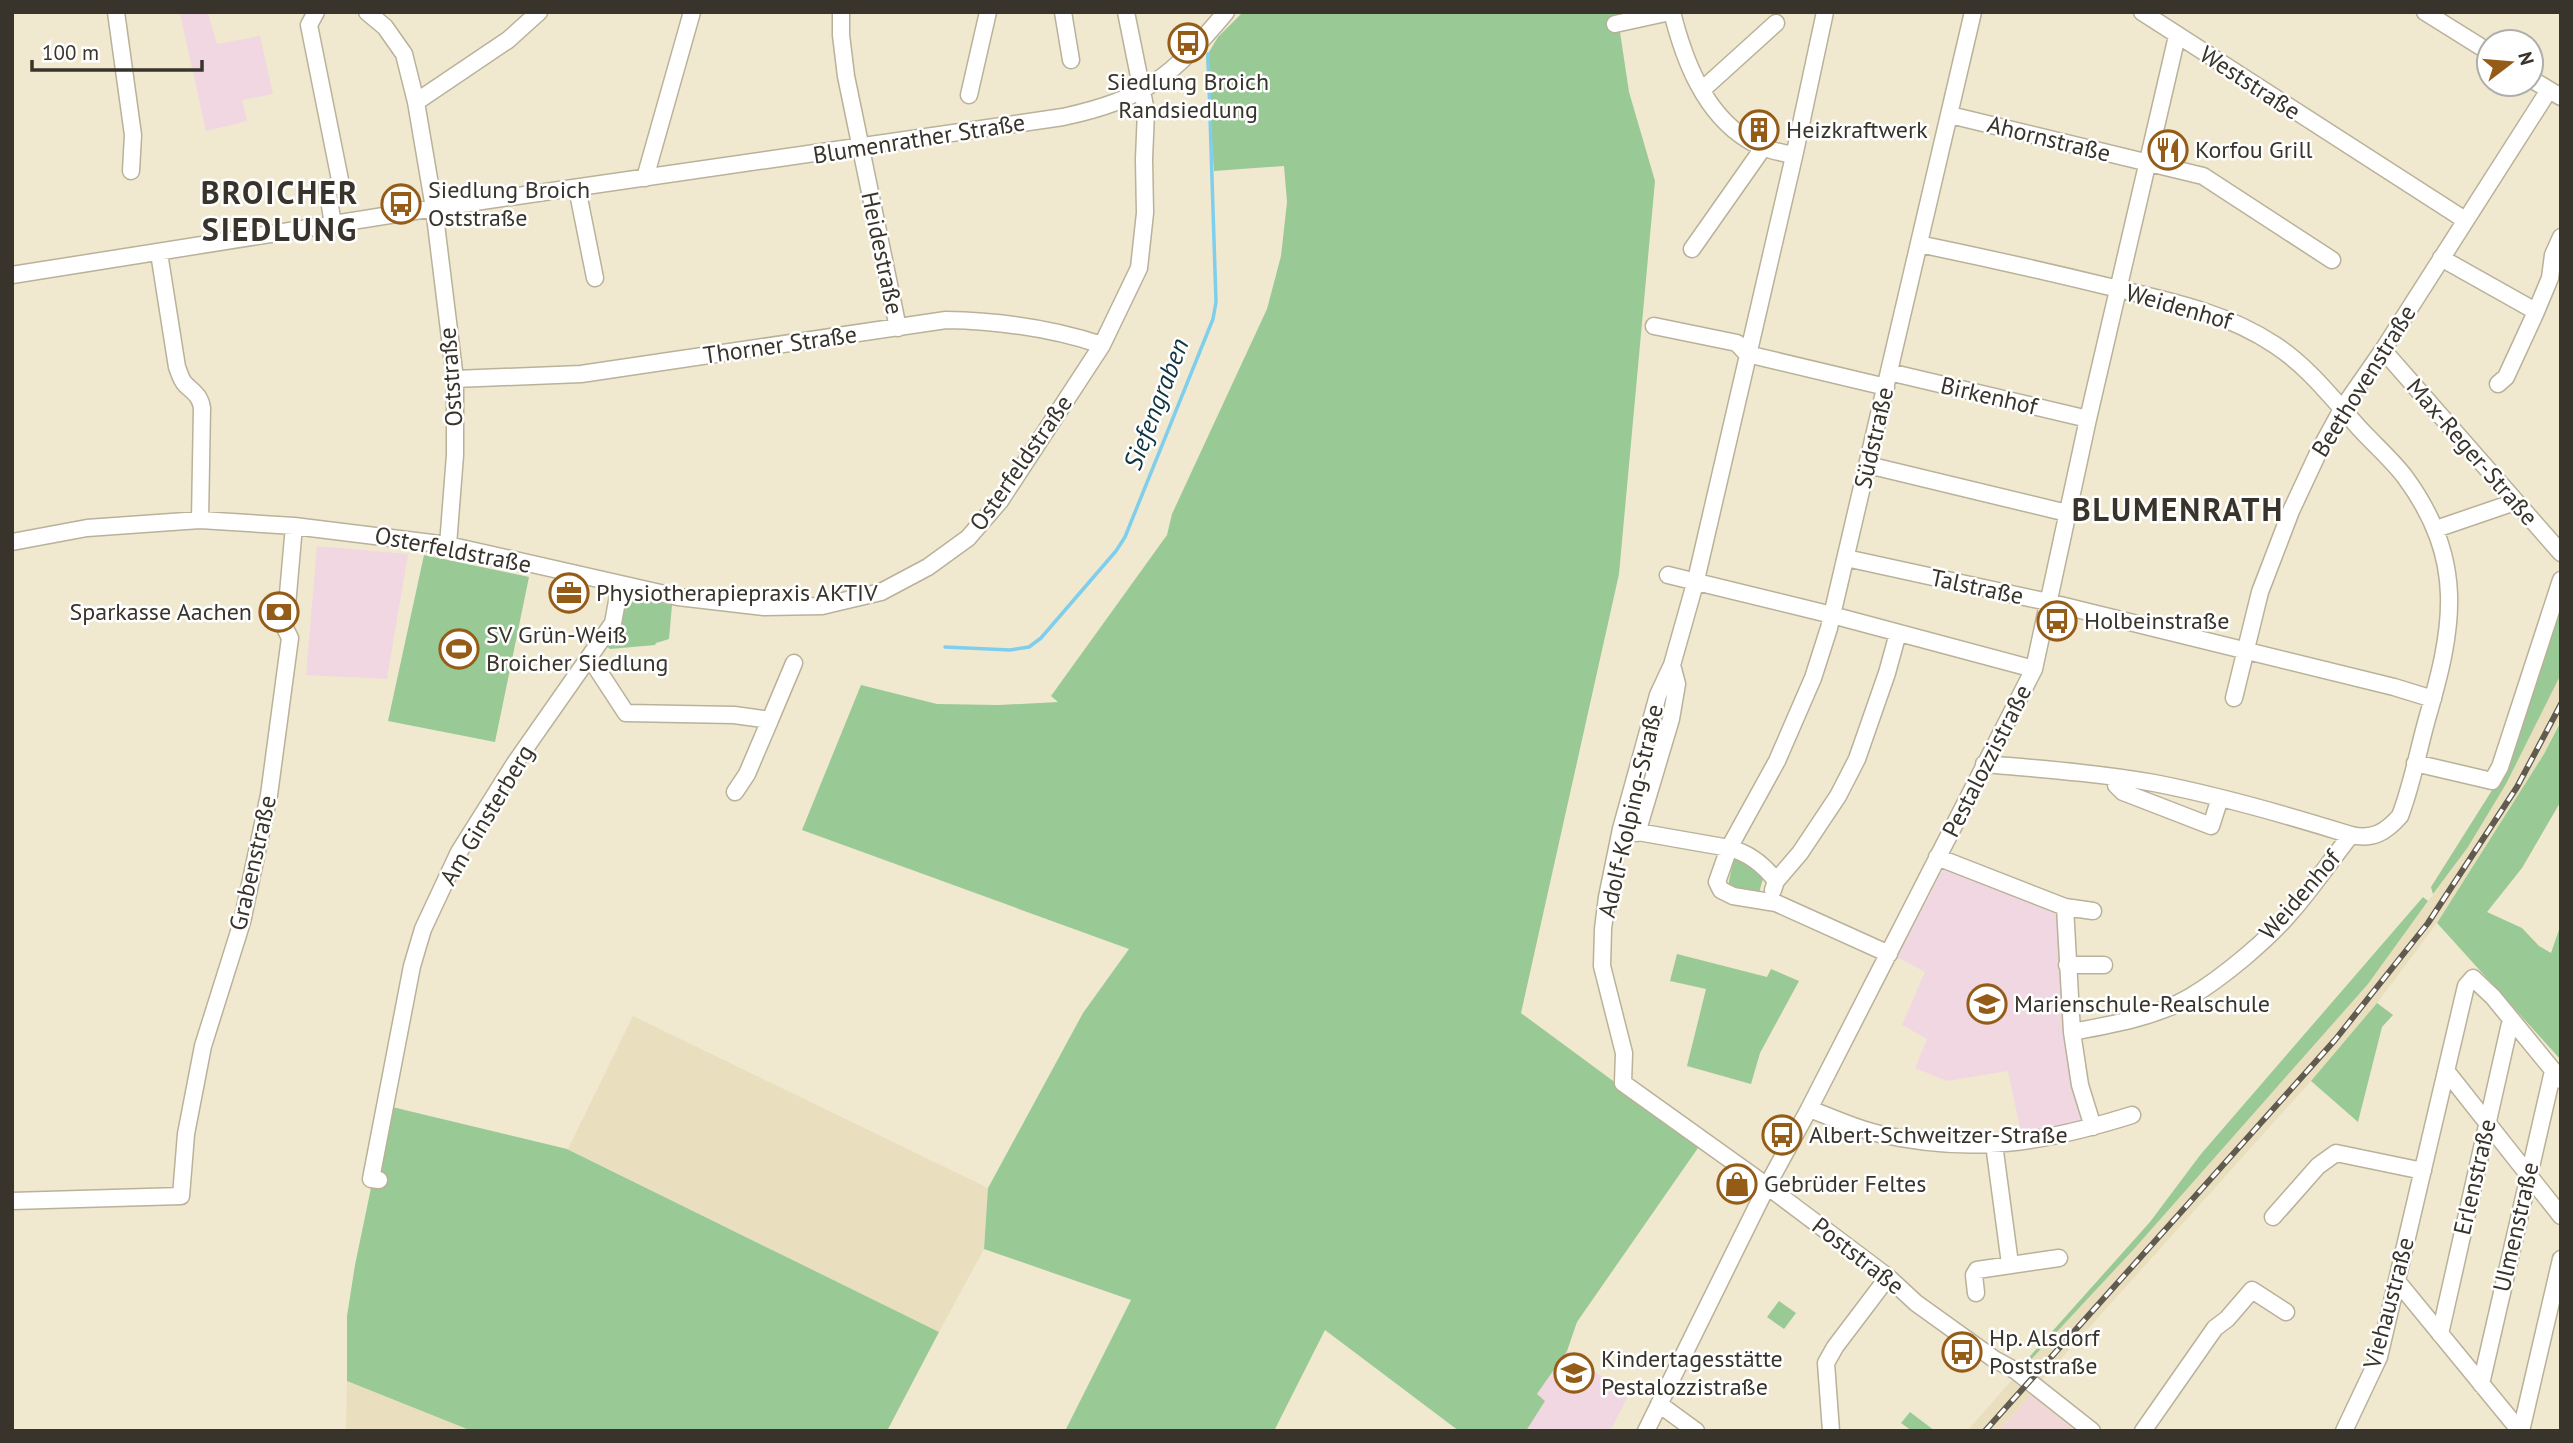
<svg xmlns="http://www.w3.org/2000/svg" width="2573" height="1443" font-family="'PT Sans',sans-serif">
  <rect width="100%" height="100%" fill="#f1e8d0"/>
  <!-- commercial -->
  <path fill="#f2d7d8" d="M2031,1395L2076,1431H1998Z"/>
  <!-- built -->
  <path fill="#e9debe" d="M2561,674V718L2544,754L2437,923L2377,1003L2311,1081L2042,1380L2026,1365L2134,1249L2368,984L2410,926L2468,847L2506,784Z
    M633,1016L988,1188L984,1249L939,1332L568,1149Z
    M2012,1380L2031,1395L1998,1431H1967Z
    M347,1381L472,1431H346Z"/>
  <!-- education -->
  <path fill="#f0d7e1" d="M208,13L217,44L260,36L273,94L242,100L247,121L206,131L180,14Z
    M317,546L408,554L387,679L306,675Z
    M1945,866L2056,910L2059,918L2061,983L2067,1040L2085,1117L2083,1123L2022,1137L2008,1071L1947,1081L1915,1068L1927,1039L1902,1025L1925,972L1897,957Z
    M1567,1351L1628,1396L1610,1431H1526L1545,1401L1537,1395Z"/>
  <!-- green -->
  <path fill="#99c995" d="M1243,12H1617L1629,92L1655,181L1619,574L1521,1013L1700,1145L1577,1322L1567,1351L1537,1394L1545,1401L1526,1431H1459L1325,1330L1274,1431H1065L1131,1300L984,1249L988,1188L1083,1013L1129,949L802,830L861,685L937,704L999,705L1058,702L1051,696L1167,535L1172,514L1267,309L1281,256L1287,202L1284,166L1214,171L1206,57L1218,37Z
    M424,555L529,577L495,742L388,721Z
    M629,597L672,605L669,639L656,643L655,645L610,649L606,646L625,601Z
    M2561,598V674L2506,784L2468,847L2433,894L2431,887L2501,776Z
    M2561,721V801L2522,868L2487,912L2522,928L2539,946L2551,953L2561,924V1060L2437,923L2544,754Z
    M1735,854L1764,875L1759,893L1727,890Z
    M2423,897L2428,901L2368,984L2134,1249L2026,1365L2023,1364L2150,1222L2201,1154Z
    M1677,954L1767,977L1771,969L1799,981L1760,1053L1751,1084L1687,1066L1706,989L1670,981Z
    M2377,1003L2393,1015L2382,1027L2358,1122L2311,1081Z
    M388,1106L567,1149L939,1332L887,1431H472L347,1381V1316L355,1265Z
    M1779,1301L1796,1313L1784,1329L1767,1317Z
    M1910,1412L1935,1431H1912L1901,1423Z"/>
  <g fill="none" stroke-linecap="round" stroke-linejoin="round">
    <!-- stream -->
    <path stroke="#7eceec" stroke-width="3.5" d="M945,647L1010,650L1029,647L1041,638L1116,551L1125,537L1213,319L1216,302L1208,54"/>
    <!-- minor casing -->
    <g stroke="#b9b199" stroke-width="19">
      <path id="minor" d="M116,12L133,135L131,171
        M316,12L309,25L341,185L327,188L333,224
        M367,12L385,27L404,54L416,102L434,208L455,379V455L448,545
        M841,12V35L846,76L898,328
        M1063,12L1071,60
        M1672,12C1684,60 1704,113 1748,140C1762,149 1778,152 1794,155
        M1825,12L1795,152L1696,580L1672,665L1658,695L1621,829L1607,897L1603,929L1602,966L1624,1053L1623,1083L1767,1186L1888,1277L1916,1303L1994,1359L2016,1371L2092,1431
        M2142,12L2465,220
        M2425,12L2489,52
        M1615,24L1670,12
        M2531,79L2561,97
        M1702,90L1776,23
        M969,95L988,12
        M416,102L508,40L539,12
        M1950,115L2203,176L2332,260
        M645,178L692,12
        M577,188L595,278
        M1919,244C1982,257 2044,271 2106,286C2165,300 2224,311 2275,345C2309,367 2335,402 2362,431C2376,446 2393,461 2405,477C2466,560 2454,627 2427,719C2418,751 2412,785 2400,816C2386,832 2373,840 2351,835C2331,860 2313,887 2292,911C2268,940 2222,978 2190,997C2156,1017 2110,1025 2072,1032
        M1692,249L1763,148
        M159,253L177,367C179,372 181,380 185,384C193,392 200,395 202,408L200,520
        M2441,258L2530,308L2535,314L2506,377L2498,384
        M12,275L434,208L1063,117C1146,99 1172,76 1226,12
        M2535,314L2550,278L2553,255L2561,237
        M1654,326L1737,343L1747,354L1886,387
        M2383,350L2561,553
        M1889,372L2088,419
        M455,379L581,374L946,320C1000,321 1051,328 1102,345
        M1868,465L2067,513
        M2436,529L2515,502
        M12,542L87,528L200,520L294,526L448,545L678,597L764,607L822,606L881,592L928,567L968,538L1000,501L1102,345L1139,268L1145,213L1144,159L1146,111L1126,12
        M1846,558L2048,602L2394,687L2433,699
        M1668,575L1832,615L2034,669
        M590,658L626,713L734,715L770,720L794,663
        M2234,698L2260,592L2291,511L2319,451L2342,409L2383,350L2549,90
        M2415,763L2492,781L2500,767L2561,580
        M1984,764C2041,769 2098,773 2154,783C2221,796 2287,815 2351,835
        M2116,778V785L2123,792L2211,826L2220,798
        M735,792L747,774L770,720
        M1621,829L1729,848L1717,882L1721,890L1733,896L1776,903L1889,954
        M1637,833L1671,719L1677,684L1672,665
        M1937,857L2065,907L2093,911
        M1776,881C1764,865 1749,853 1729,848L1777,761L1813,678L1829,628L1973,12
        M1773,890L1776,881L1800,853L1838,796L1857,759L1887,673L1898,633
        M2065,907L2072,1032L2080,1085L2093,1127
        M2067,965H2104
        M2447,1072L2561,1216
        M1809,1109C1832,1117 1856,1129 1880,1134C1973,1155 2043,1143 2132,1115
        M1994,1144L2010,1264
        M379,1180L371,1179L412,966L423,929L459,852L515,763L613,623L620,585
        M12,1201L181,1196L186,1134L203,1046L242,922L269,795L290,638L285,628L294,526
        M2273,1217L2318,1166L2336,1153L2423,1171
        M2397,1281L2520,1431
        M1976,1293L1974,1275L1977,1270L2059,1258
        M2440,1334L2511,1019
        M2481,1384L2553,1071
        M1659,1404L1696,1431
        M1646,1431L1767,1186L1809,1109L2034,669L2088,419L2177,36
        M1831,1431L1826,1363L1835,1347L1888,1277
        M2143,1431L2215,1328L2227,1319L2252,1290L2286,1312
        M2344,1431L2379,1357L2466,986L2473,978L2493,997L2561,1080
        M2521,1431L2561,1259"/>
    </g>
    <!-- minor -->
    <use href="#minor" stroke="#fff" stroke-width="16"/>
    <!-- rail casing -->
    <g stroke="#605b4e" stroke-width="6">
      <path id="rail" d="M1985,1431L2335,1040L2428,923L2517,787L2561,704"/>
    </g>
    <!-- rail -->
    <use href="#rail" stroke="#fff" stroke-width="3.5" stroke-dasharray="10" stroke-linecap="butt"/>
  </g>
  <!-- icons -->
  <defs>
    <g id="bus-ring" transform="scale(2.0125)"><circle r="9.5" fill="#fff" stroke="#955c18" stroke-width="1.5"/><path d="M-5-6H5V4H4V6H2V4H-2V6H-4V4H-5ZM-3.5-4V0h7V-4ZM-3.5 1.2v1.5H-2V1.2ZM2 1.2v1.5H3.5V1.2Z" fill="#955c18"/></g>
    <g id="building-ring" transform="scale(2.0125)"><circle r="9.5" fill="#fff" stroke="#955c18" stroke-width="1.5"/><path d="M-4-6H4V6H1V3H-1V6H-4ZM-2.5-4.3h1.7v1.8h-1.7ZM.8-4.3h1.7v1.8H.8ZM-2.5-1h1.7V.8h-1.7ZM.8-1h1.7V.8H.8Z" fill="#955c18"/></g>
    <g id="restaurant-ring" transform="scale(2.0125)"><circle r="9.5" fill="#fff" stroke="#955c18" stroke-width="1.5"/><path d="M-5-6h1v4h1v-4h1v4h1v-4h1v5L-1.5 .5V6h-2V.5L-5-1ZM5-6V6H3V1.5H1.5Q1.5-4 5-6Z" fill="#955c18"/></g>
    <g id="office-ring" transform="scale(2.0125)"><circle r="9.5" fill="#fff" stroke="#955c18" stroke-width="1.5"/><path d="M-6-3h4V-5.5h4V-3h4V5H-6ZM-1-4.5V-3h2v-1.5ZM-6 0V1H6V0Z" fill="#955c18"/></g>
    <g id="bank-ring" transform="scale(2.0125)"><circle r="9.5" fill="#fff" stroke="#955c18" stroke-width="1.5"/><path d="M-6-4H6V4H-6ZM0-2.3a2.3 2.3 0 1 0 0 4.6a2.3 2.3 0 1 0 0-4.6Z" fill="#955c18"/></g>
    <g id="stadium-ring" transform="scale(2.0125)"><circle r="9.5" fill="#fff" stroke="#955c18" stroke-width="1.5"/><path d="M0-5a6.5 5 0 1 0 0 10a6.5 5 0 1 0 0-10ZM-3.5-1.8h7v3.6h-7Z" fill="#955c18"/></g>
    <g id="school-ring" transform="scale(2.0125)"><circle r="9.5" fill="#fff" stroke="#955c18" stroke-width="1.5"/><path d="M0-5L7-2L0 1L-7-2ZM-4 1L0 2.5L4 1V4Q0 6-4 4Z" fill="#955c18"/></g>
    <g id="shop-ring" transform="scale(2.0125)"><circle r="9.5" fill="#fff" stroke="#955c18" stroke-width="1.5"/><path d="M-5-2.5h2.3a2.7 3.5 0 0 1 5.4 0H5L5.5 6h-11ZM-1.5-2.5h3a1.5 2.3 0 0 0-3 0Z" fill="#955c18"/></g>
  </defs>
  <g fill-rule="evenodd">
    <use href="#bus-ring" x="1188" y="43"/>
    <use href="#building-ring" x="1759" y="130"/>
    <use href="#restaurant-ring" x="2168" y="150"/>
    <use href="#bus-ring" x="401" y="204"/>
    <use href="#office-ring" x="569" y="593"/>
    <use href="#bank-ring" x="279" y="612"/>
    <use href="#bus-ring" x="2057" y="621"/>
    <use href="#stadium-ring" x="459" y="649"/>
    <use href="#school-ring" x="1987" y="1004"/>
    <use href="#bus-ring" x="1782" y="1135"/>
    <use href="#shop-ring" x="1737" y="1184"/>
    <use href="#bus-ring" x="1962" y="1352"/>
    <use href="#school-ring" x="1574" y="1373"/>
  </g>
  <g text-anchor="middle" stroke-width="5" stroke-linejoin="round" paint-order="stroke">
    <!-- poi labels -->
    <g font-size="24" fill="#38342b" stroke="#fff" text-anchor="start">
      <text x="1188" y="90" text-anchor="middle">Siedlung Broich<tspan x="1188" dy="28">Randsiedlung</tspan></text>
      <text x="1786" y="138">Heizkraftwerk</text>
      <text x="2195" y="158">Korfou Grill</text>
      <text x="428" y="198">Siedlung Broich<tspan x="428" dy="28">Oststraße</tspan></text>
      <text x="596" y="601">Physiotherapiepraxis AKTIV</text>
      <text x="252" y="620" text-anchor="end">Sparkasse Aachen</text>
      <text x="2084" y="629">Holbeinstraße</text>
      <text x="486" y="643">SV Grün-Weiß<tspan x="486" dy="28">Broicher Siedlung</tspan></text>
      <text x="2014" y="1012">Marienschule-Realschule</text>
      <text x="1809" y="1143">Albert-Schweitzer-Straße</text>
      <text x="1764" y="1192">Gebrüder Feltes</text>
      <text x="1989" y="1346">Hp. Alsdorf<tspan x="1989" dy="28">Poststraße</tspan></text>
      <text x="1601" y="1367">Kindertagesstätte<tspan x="1601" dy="28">Pestalozzistraße</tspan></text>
    </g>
    <!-- street labels -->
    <g font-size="24" fill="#38342b" stroke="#fff">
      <text transform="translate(2250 83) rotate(33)" y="8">Weststraße</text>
      <text transform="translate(919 139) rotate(-9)" y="8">Blumenrather Straße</text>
      <text transform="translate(2049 139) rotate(14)" y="8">Ahornstraße</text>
      <text transform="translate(882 253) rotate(78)" y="8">Heidestraße</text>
      <text transform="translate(2179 307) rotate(16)" y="8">Weidenhof</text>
      <text transform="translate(780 345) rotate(-8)" y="8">Thorner Straße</text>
      <text transform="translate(451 377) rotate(-94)" y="8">Oststraße</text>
      <text transform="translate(2364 381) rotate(-58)" y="8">Beethovenstraße</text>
      <text transform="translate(1989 396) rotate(13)" y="8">Birkenhof</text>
      <text transform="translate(1874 438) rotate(-77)" y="8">Südstraße</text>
      <text transform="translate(2472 452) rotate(49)" y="8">Max-Reger-Straße</text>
      <text transform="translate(1021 463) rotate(-55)" y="8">Osterfeldstraße</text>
      <text transform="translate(453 550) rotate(11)" y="8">Osterfeldstraße</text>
      <text transform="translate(1977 587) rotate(12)" y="8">Talstraße</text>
      <text transform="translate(1987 761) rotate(-63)" y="8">Pestalozzistraße</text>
      <text transform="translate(1631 811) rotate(-77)" y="8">Adolf-Kolping-Straße</text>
      <text transform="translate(487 815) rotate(-59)" y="8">Am Ginsterberg</text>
      <text transform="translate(253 863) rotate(-77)" y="8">Grabenstraße</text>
      <text transform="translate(2300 895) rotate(-49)" y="8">Weidenhof</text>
      <text transform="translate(2475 1177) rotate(-77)" y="8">Erlenstraße</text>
      <text transform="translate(2516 1227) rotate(-77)" y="8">Ulmenstraße</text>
      <text transform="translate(1858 1256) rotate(38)" y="8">Poststraße</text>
      <text transform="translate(2389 1303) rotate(-75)" y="8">Viehaustraße</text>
    </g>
    <!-- water labels -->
    <g font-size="26" font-style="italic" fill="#0e3441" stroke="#fff">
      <text transform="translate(1156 404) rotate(-69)" y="9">Siefengraben</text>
    </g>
    <!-- district labels -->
    <g font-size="32" font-weight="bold" letter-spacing="2" fill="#38342b" stroke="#fff">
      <text x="280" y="204">BROICHER<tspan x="280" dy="37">SIEDLUNG</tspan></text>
      <text x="2178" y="521">BLUMENRATH</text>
    </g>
  </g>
  <!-- border -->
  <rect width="2573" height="1443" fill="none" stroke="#38342b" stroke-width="28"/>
  <!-- north arrow -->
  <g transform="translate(2510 63) rotate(74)"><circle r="33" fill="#ffffff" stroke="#afaeaa" stroke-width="2"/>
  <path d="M0-5L12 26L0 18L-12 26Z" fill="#955c18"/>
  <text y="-10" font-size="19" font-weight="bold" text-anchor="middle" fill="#38342b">N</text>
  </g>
  <!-- scale -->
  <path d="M32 60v10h170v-10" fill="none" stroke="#38342b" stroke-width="3.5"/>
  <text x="42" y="60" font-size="21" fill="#38342b" stroke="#ffffff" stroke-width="5" paint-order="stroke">100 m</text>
</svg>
